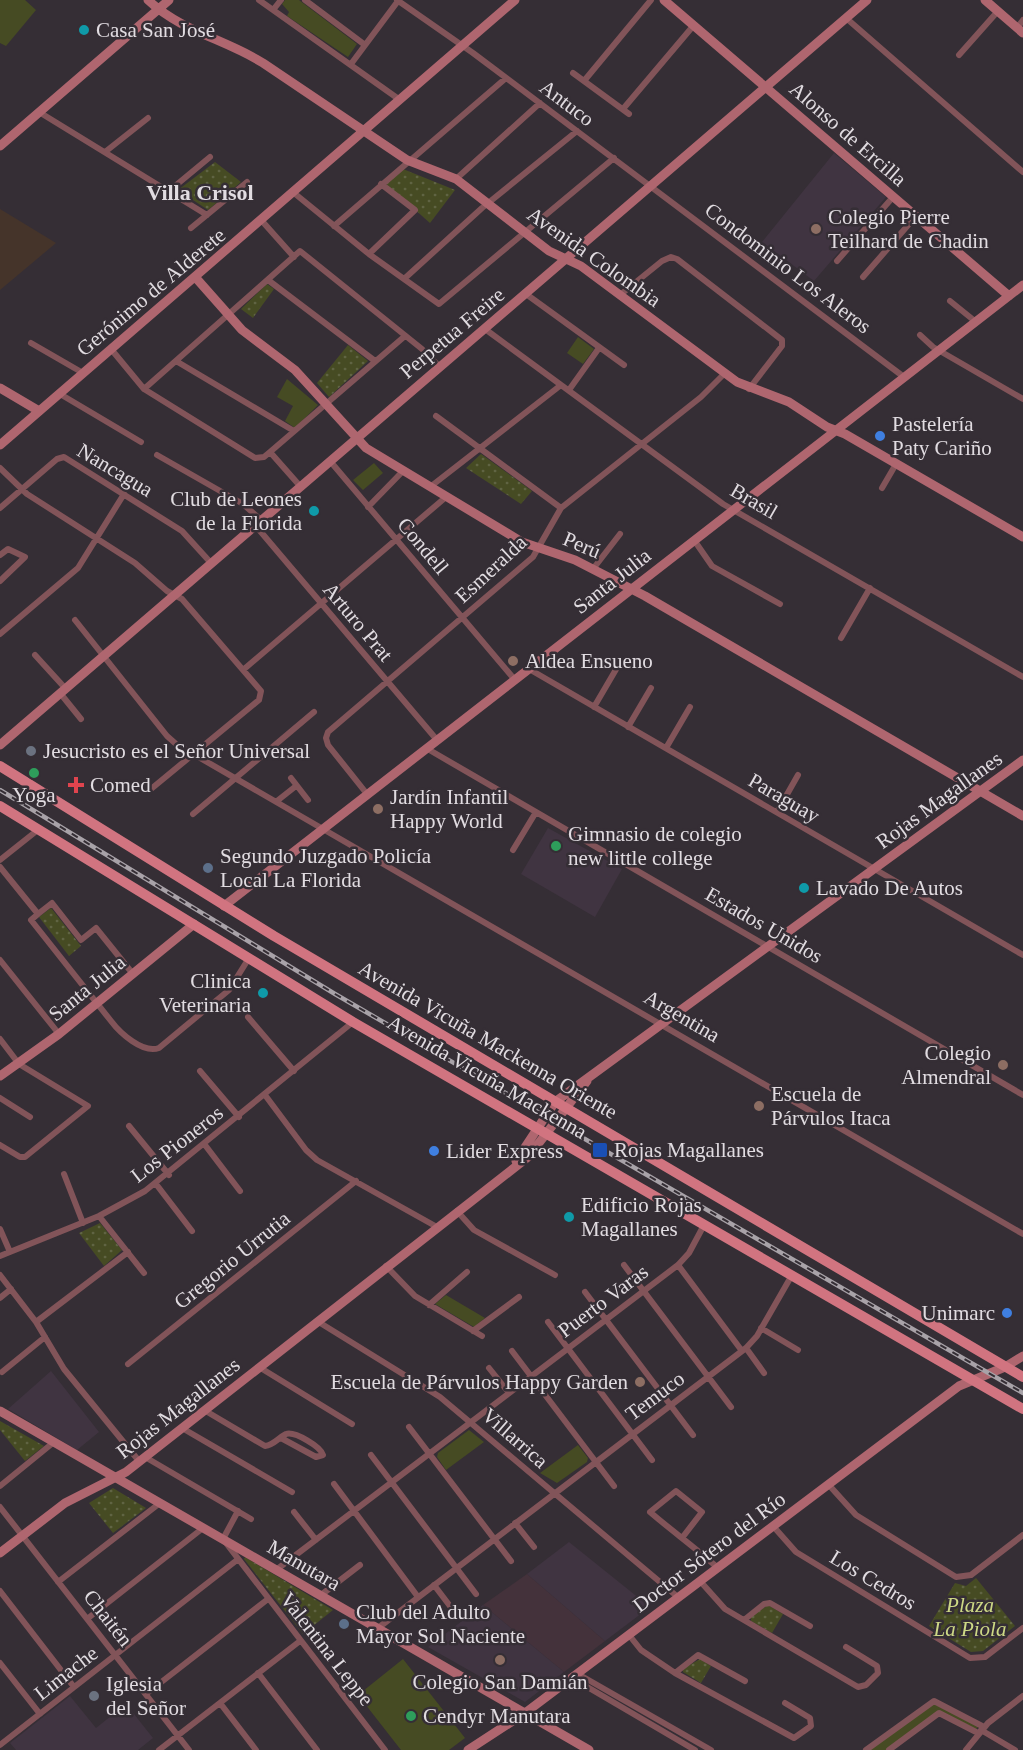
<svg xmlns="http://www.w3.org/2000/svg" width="1023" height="1750" font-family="Georgia,serif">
  <defs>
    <pattern id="park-dots" width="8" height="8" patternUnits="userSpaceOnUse" patternTransform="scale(1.5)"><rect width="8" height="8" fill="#464b23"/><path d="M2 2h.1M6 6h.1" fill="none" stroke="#606443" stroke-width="1.8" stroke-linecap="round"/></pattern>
  </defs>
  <rect width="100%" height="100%" fill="#352e35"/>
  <!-- commercial -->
  <path fill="#45342a" d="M0,209L56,243L0,290Z"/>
  <!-- industrial -->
  <path fill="#44323b" d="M527,1574L605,1641L564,1672L483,1605Z"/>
  <!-- built -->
  <path fill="#403441" d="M834,153L886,197L814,281L762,242Z
    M548,828L622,869L595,917L521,874Z
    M51,1371L99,1432L77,1450L8,1409Z
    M569,1542L650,1607L605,1641L527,1574Z
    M483,1605L564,1672L525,1702L428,1647Z
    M70,1696L96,1728L126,1704L153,1738L138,1750H16L10,1743Z"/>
  <!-- grass -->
  <path fill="#464b23" d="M0,0H25L36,10L6,46L0,43Z
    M285,0H299L357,44L348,57L287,16L289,12L282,4Z
    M578,337L594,349L583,364L567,353Z
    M287,379L318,405L295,428L285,421L293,406L277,397Z
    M374,463L383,473L363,490L353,480Z
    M446,1295L485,1318L474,1327L435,1304Z
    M469,1430L484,1442L446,1470L437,1457L438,1453Z
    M578,1445L588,1458L587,1462L557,1483L540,1473Z
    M403,1659L465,1738L449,1750H401L358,1695Z
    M930,1702L979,1726L975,1730L941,1712L888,1750H867Z"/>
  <!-- park -->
  <path fill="url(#park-dots)" d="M215,162L241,182L208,210L178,190Z
    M403,169L455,190L430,223L386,184Z
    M267,284L274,289L253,318L241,309Z
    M348,345L368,361L329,397L317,383Z
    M481,454L532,491L521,504L466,468Z
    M51,908L81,946L69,956L39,917Z
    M100,1223L122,1250L104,1266L79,1233Z
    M0,1421L44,1446L25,1461L0,1430Z
    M113,1488L146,1508L113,1533L89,1503Z
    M245,1557L333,1610L303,1634L244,1559Z
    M976,1578L1015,1626L983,1651L971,1652L929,1626L955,1583L966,1586Z
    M768,1605L783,1614L772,1633L751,1621V1617Z
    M700,1659L711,1666L701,1683L683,1672V1669Z"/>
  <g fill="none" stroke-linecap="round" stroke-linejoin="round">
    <!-- street -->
    <path stroke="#825459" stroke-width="6" d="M259,0L400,100
      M305,0L365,45
      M397,0L473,53L904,377
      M273,10L281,0
      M846,18L1023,172
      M1017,28L1023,20
      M959,55L998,11
      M351,64L398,1
      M573,73L629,114
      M584,81L651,0
      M623,109L694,25
      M39,112L207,215
      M105,152L148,118
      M456,179L540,103
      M169,191L210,157
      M294,193L369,254L439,304L614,158
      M262,221L294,257
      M334,226L506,78
      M191,228L247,182
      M369,254L415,210L381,184
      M837,261L893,197
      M863,277L916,216
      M404,279L482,208L577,131
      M268,280L375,361
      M526,294L624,365
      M620,295L662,261L671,257L677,259L782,340V346L749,389
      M950,301L976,322
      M485,329L723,504L1023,677
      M920,335L933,347L1023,399
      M31,343L83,373
      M111,349L144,389L255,458L264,457L270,452L405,336
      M176,361L294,431
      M144,389L300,251L422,349L440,367
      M569,390L599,348
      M60,394L141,442
      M436,416L561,508
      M270,452L300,486
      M157,455L243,504L261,520
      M330,461L515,680
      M0,468L27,494L135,563L167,591L182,599L261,691L259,700L151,789
      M430,487L561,385
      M882,488L896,464
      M368,507L403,471
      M0,508L57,459L64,457L182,531L211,563
      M255,525L437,740
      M694,540L712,566L780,604
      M0,555L8,549L25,557L0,581
      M593,569L620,534
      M75,620L167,736L176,744L1023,1234
      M0,634L78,568L124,494
      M841,638L870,588
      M35,655L65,688
      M529,669L1023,955
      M243,670L446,497
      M60,693L81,719
      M594,707L618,666
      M628,727L651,688
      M426,748L1023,1095
      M666,748L690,707
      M291,778L308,800
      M367,794L328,745L326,738L328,732L533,557L561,508L701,397L724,374
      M277,801L296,786
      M777,812L798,775
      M193,814L314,712
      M513,850L536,812
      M0,860L39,829
      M0,867L38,914L31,920L111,1021C120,1033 143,1054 159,1048L229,990L249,958
      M38,914L52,903L81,940L96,928L133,974
      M0,960L59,1034
      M248,1017L294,1071
      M0,1039L19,1064L88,1106L25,1157H20L0,1145
      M200,1071L239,1117
      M265,1095L306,1150L317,1160L437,1227
      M0,1098L30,1117
      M129,1126L169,1175
      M205,1145L240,1191
      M64,1174L83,1223
      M156,1184L192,1231
      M457,1211L474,1230L555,1275
      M99,1216L144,1273
      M0,1229L10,1252
      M0,1256L99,1216L145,1191L353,1022
      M624,1265L731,1407
      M678,1265L742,1351
      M386,1266L415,1296L482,1336
      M0,1275L36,1322L64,1369L139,1461
      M585,1292L693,1435
      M0,1298L11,1289
      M429,1305L467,1272
      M317,1321L440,1397L679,1598
      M36,1322L128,1252
      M548,1322L652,1460
      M761,1328L798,1350
      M473,1331L519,1297
      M746,1348L764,1373
      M512,1351L614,1486
      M128,1364L356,1181
      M259,1367L352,1424
      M489,1368L509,1393
      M2,1372L45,1337
      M204,1410L265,1446C274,1445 278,1438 286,1434C295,1431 321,1447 323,1455L316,1457L281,1438
      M409,1427L511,1561
      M182,1428L292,1492
      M371,1455L476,1594
      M145,1457L251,1519
      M334,1484L418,1597
      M828,1484L856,1515L956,1577L971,1575L1023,1535
      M0,1486L54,1442
      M0,1507L189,1750
      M238,1511L223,1539L385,1750
      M294,1512L316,1540
      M515,1523L534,1547
      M773,1526L796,1552L970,1658L985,1657L1023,1628
      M682,1538L702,1512L676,1491L650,1512C672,1531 696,1548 718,1568
      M276,1570L678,1265L689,1253L704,1225
      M700,1581L725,1609L858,1687L866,1685L878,1673L877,1666L846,1647
      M58,1582L160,1503
      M434,1585L453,1610
      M0,1591L74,1687
      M321,1595L360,1565
      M87,1619L203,1528
      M744,1620L764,1604L770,1603L810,1626
      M378,1628L746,1348L757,1336L792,1275
      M629,1635L641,1650L675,1673L794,1738L811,1726L810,1718L785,1703
      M0,1663L40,1714
      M258,1673L317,1750
      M675,1673L698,1655L745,1681
      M578,1674L711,1750
      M572,1678L695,1750
      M146,1694L268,1599
      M220,1703L256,1750
      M981,1730L1015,1750
      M0,1745L237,1560
      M159,1750L300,1641
      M866,1750L934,1701L984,1727
      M889,1750L939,1713L978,1733
      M966,1750L988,1723L1023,1696"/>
    <!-- secondary -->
    <path stroke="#af666f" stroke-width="9" d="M148,0C182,32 225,39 263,63L407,160L456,179L549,251L581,266L737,382L789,402L827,427L845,434L1023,537
      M664,0L1009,296
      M985,0L1023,33
      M0,146L169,0
      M196,278L242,330L295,370L366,448L522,542L575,560L645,596L1023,816
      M0,388L39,411
      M0,445L515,0
      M0,745L867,0
      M224,906L1023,285
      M0,1076L59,1034L194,924
      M516,1161L555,1102L1023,760
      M0,1411L589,1750
      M0,1553L65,1503L126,1472L528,1157L587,1081
      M468,1750L525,1713L959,1386L1005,1367L1023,1356"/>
    <!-- primary -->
    <path stroke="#d17480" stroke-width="10" d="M0,766L274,936L1023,1377
      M0,806L353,1022L1023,1409"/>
    <!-- rail casing -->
    <g stroke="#a8a2a8" stroke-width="4.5">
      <path id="rail" d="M0,790L335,994L1023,1393"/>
    </g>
    <!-- rail -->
    <use href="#rail" stroke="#352e35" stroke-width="2" stroke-dasharray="7" stroke-linecap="butt"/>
  </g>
  <!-- markers -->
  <g fill="#0f9aa8" stroke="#352e35" stroke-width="2">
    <circle cx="84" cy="30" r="6"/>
    <circle cx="314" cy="511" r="6"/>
    <circle cx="804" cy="888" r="6"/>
    <circle cx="263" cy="993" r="6"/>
    <circle cx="569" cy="1217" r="6"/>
  </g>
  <g fill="#8d6e63" stroke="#352e35" stroke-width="2">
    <circle cx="816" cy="229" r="6"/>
    <circle cx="513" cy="661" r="6"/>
    <circle cx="378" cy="809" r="6"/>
    <circle cx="1003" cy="1065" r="6"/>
    <circle cx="759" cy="1106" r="6"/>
    <circle cx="640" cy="1382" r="6"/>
    <circle cx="500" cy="1660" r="6"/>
  </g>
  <g fill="#3f7fe0" stroke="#352e35" stroke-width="2">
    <circle cx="880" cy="436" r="6"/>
    <circle cx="434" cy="1151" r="6"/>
    <circle cx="1007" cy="1313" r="6"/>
  </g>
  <g fill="#6b7280" stroke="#352e35" stroke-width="2">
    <circle cx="31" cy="751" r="6"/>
    <circle cx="94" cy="1696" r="6"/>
  </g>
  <g fill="#2e9e5b" stroke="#352e35" stroke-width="2">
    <circle cx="34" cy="773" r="6"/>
    <circle cx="556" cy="846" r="6"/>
    <circle cx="411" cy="1716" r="6"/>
  </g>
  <path fill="#e0444e" stroke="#352e35" stroke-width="2" d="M73 776h6v6h6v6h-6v6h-6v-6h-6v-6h6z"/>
  <g fill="#5c6f8a" stroke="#352e35" stroke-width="2">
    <circle cx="208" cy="868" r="6"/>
    <circle cx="344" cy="1624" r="6"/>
  </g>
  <rect fill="#1a4fb4" stroke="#352e35" stroke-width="2" x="592" y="1142" width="16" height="16" rx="3"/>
  <g text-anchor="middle" stroke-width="5" stroke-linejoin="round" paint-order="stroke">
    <!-- poi labels -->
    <g font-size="21" fill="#e1dce1" stroke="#352e35" text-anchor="start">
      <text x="96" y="37">Casa San José</text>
      <text x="828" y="224">Colegio Pierre<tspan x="828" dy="24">Teilhard de Chadin</tspan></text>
      <text x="892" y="431">Pastelería<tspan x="892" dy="24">Paty Cariño</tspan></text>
      <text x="302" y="506" text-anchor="end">Club de Leones<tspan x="302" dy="24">de la Florida</tspan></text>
      <text x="525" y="668">Aldea Ensueno</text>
      <text x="43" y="758">Jesucristo es el Señor Universal</text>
      <text x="90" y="792">Comed</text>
      <text x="34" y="802" text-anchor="middle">Yoga</text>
      <text x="390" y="804">Jardín Infantil<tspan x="390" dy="24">Happy World</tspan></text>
      <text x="568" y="841">Gimnasio de colegio<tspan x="568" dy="24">new little college</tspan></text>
      <text x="220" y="863">Segundo Juzgado Policía<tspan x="220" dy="24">Local La Florida</tspan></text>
      <text x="816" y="895">Lavado De Autos</text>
      <text x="251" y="988" text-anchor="end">Clinica<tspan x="251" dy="24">Veterinaria</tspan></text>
      <text x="991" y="1060" text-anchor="end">Colegio<tspan x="991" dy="24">Almendral</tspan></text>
      <text x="771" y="1101">Escuela de<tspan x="771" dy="24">Párvulos Itaca</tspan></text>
      <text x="614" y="1157">Rojas Magallanes</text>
      <text x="446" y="1158">Lider Express</text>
      <text x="581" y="1212">Edificio Rojas<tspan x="581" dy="24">Magallanes</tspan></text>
      <text x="995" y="1320" text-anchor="end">Unimarc</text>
      <text x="628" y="1389" text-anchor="end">Escuela de Párvulos Happy Garden</text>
      <text x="356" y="1619">Club del Adulto<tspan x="356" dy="24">Mayor Sol Naciente</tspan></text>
      <text x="500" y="1689" text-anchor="middle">Colegio San Damián</text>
      <text x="106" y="1691">Iglesia<tspan x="106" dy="24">del Señor</tspan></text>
      <text x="423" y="1723">Cendyr Manutara</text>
    </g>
    <!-- street labels -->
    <g font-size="21" fill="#e1dce1" stroke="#352e35">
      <text transform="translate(567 103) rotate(37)" y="7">Antuco</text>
      <text transform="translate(848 134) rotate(41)" y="7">Alonso de Ercilla</text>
      <text transform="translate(594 257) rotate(35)" y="7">Avenida Colombia</text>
      <text transform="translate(788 268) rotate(37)" y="7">Condominio Los Aleros</text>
      <text transform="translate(151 292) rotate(-40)" y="7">Gerónimo de Alderete</text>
      <text transform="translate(452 333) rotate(-40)" y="7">Perpetua Freire</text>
      <text transform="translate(115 470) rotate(31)" y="7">Nancagua</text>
      <text transform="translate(754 501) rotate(30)" y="7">Brasil</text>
      <text transform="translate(582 545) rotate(23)" y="7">Perú</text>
      <text transform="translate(423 546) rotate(50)" y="7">Condell</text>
      <text transform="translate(491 569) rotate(-43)" y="7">Esmeralda</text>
      <text transform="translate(612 581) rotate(-38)" y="7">Santa Julia</text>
      <text transform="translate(358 622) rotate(50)" y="7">Arturo Prat</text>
      <text transform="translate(784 798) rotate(30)" y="7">Paraguay</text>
      <text transform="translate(939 800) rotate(-36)" y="7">Rojas Magallanes</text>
      <text transform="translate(764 925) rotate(30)" y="7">Estados Unidos</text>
      <text transform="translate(87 988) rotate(-39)" y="7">Santa Julia</text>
      <text transform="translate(682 1016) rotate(30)" y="7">Argentina</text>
      <text transform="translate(488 1040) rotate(30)" y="7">Avenida Vicuña Mackenna Oriente</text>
      <text transform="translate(487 1077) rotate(30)" y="7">Avenida Vicuña Mackenna</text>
      <text transform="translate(177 1144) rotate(-38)" y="7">Los Pioneros</text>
      <text transform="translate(232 1260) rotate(-39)" y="7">Gregorio Urrutia</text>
      <text transform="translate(603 1301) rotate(-37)" y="7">Puerto Varas</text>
      <text transform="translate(655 1396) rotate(-37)" y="7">Temuco</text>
      <text transform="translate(178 1408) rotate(-38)" y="7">Rojas Magallanes</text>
      <text transform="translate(515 1438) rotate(41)" y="7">Villarrica</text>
      <text transform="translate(709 1552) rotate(-37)" y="7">Doctor Sótero del Río</text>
      <text transform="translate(304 1565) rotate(30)" y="7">Manutara</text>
      <text transform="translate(873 1580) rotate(31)" y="7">Los Cedros</text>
      <text transform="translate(108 1618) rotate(52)" y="7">Chaitén</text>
      <text transform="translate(327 1649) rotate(52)" y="7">Valentina Leppe</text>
      <text transform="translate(66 1673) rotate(-38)" y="7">Limache</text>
    </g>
    <!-- park labels -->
    <g font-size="21" font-style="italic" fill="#cdd885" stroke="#352e35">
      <text x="970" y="1612">Plaza<tspan x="970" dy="24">La Piola</tspan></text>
    </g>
    <!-- neighbourhood labels -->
    <g font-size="22" font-weight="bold" fill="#e1dce1" stroke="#352e35">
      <text x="200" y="200">Villa Crisol</text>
    </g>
  </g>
</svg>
